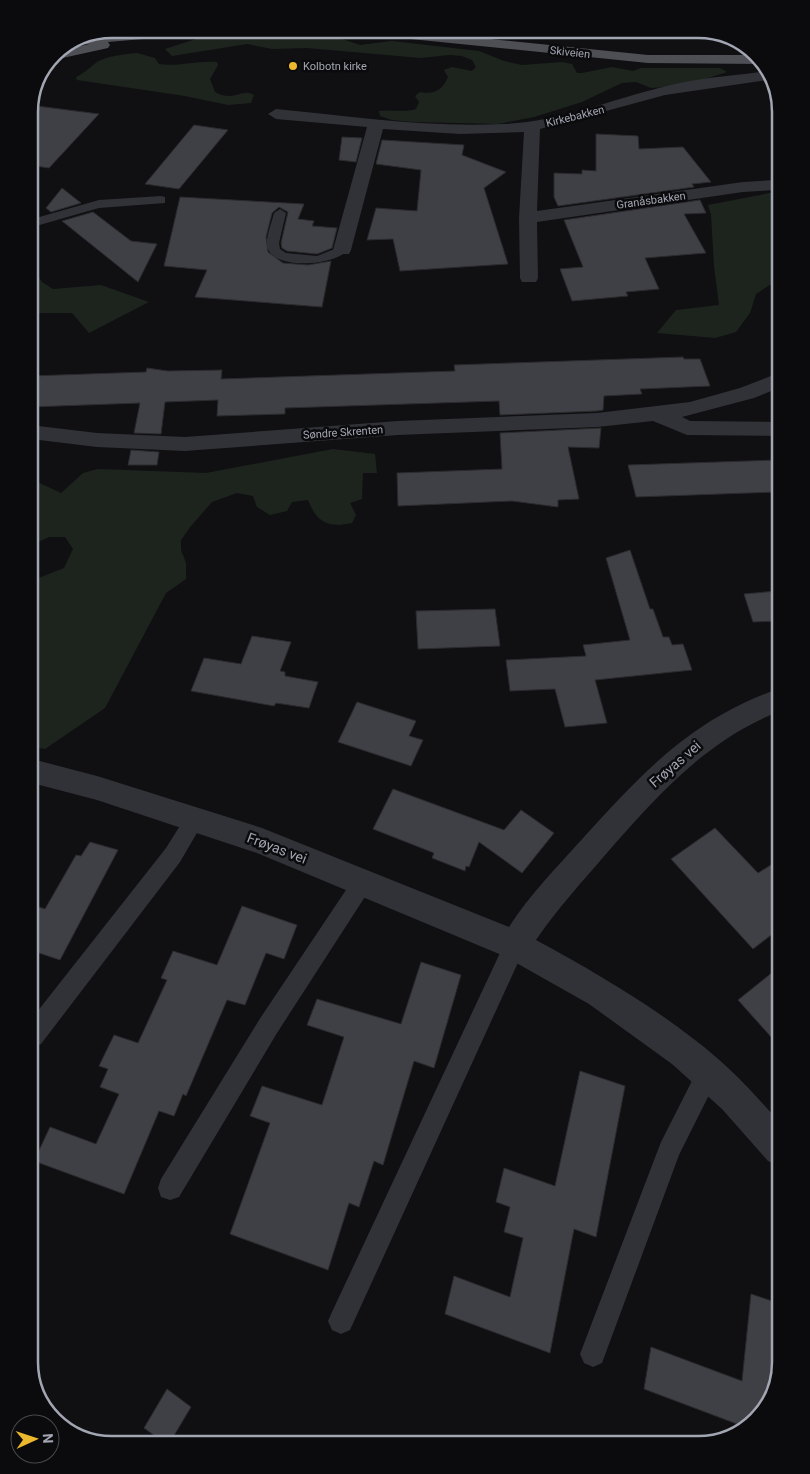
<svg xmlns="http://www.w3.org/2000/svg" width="810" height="1474" font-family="Roboto,sans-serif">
  <rect width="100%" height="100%" fill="#101012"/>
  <!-- green -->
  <path fill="#1d241e" d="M311,35L333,36L360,45L392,41L479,51L504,61L522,65L562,62L572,64L577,73H582L612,67L633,71L641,68H720L727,72L702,80L665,87L651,88L636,82L622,83L582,102L534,117L498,124L412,122L392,120L380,116L379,111C392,109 403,113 416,109L419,102L415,96L420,92C435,95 442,90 448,77L444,70L452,67L472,71L476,67L472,60L462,56L449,55L421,58L307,48L272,49L247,44L172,56L165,49L199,38Z
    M137,53L155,58L159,64C179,67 197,60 217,62L218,65L210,79L215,92C235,103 241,87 254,95L251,103L228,105L185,96L77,80L76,77C85,73 89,68 97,62C106,56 126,54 137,53Z
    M775,192L776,281L756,294L750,313L736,332L715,338L657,333L676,310L719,305L714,266L711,215L708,205Z
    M30,269L34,270L42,282L53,289L101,285L149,302L89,333L72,313H30Z
    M333,449L375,454L377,473H363L362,499L350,503L356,515L352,523C328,528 317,523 308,500L292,502L287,511L270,515L257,507L253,496L237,493L212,502L191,526L181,540V550L186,563V579L166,593L105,708L45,749L32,747L31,581L64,568L73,549L65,537H49L31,545V479L61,493L83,473L98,469L206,473Z"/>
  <!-- building -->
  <path fill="#3f4045" stroke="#2b2a2e" d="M29,105L99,114L49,168L29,165Z
    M194,125L228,130L179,189L145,184Z
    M596,134L638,136L639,149L683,147L711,182L692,184L694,187L558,206L554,197V173L582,174V170L596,171Z
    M342,137L362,138L356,162L339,160Z
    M382,140L464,145L462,155L506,172L484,188L508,264L400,271L393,239L367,240L376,208L417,211L421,170L376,164Z
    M62,188L81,203L51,212L46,208Z
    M180,197L304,204L298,219L314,221L312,226L337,228L332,248L317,254L287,251L282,248L281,243L288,212L279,207L272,213L266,237L268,252L283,263L308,265L331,261L322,307L195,297L207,270L164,266Z
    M700,200L706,213L684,214L706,253L645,258L659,289L626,292L628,296L572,301L560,269L583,267L564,220Z
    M93,212L131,241L157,244L138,282L62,221Z
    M683,357L684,359H700L710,386L640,389L642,394L604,396L603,410L597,411L500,415L499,401L285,408V414L217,416L218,400L165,402L161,434L134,433L140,403L30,407V376L146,372L147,368L168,371L222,370L221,379L455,371L454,365Z
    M601,428L599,448L568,447L579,499L558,500V507L512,501L398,506L397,473L502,469L500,433Z
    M131,450L159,452L157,465H128Z
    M777,460V492L636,497L628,465Z
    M630,550L650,609H653L663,637H669L672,645L683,644L692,670L595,680L607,723L565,727L555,689L510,691L506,660L586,656L583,645L630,640L606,558Z
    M777,591L778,621L753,622L744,594Z
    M495,609L500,646L418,649L416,611Z
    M252,636L291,642L280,671L285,672V676L318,682L309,708L276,703L274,706L191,691L204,658L241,664Z
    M357,702L416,721L409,736L423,740L411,766L338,742Z
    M393,789L504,830L521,810L554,833L522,873L479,842L469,867L466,866L465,871L432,858L434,853L373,829Z
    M715,828L758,873L779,860V929L753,949L671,859Z
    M90,842L118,850L60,960L33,951V905L45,909L76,855L81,856Z
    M242,906L297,925L284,959L266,953L245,1005L227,1000L186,1096L183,1094L174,1116L159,1111L124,1194L34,1161L50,1127L96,1144L119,1094L100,1087L108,1069L99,1066L114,1035L138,1043L167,980L161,978L173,951L217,965Z
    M421,962L461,975L434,1068L414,1061L383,1165L374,1161L359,1207L349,1203L328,1270L230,1234L270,1123L250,1116L262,1086L322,1105L344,1037L307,1025L317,999L401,1024Z
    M779,967V1005L780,1047L738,1000Z
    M580,1071L625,1086L596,1237L574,1229L550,1353L445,1314L454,1276L510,1297L523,1238L504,1232L510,1207L496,1202L504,1168L555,1186Z
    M751,1294L781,1304V1363L768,1408L745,1427L644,1389L651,1347L742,1381Z
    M167,1389L191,1407L169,1444H166L144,1428Z"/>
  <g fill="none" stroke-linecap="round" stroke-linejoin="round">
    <!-- service -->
    <path fill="#313237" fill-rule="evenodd" d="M161,196L165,197V203L99,208L29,228V220L99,200Z
      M280,209L286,213L279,243L280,249L286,253L317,256L342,246L348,250C335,265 280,270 269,251C263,242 272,223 274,213Z
      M195,810L202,813L205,819L180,862L41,1044L33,1047V1017L166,848L188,813Z
      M363,872L370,875L373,882L370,889L277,1033L179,1197L170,1200L161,1197L158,1188L161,1179L261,1017L356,875Z
      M515,935L523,938L526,945L350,1330L341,1334L332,1330L328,1321L332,1312L507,938Z
      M708,1061L716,1065L720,1073L679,1155L602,1363L593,1367L584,1363L580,1354L661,1142L700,1065Z"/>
    <!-- minor -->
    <path fill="#313237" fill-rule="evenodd" d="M768,71L774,79L665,95L540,129L537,211L743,182L775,180V190L743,192L537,222L538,278L536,282H522L520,278L519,218L524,132L460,134L383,129L351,250L349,254H335L333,250L367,127L276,119L268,114L276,109C351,116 428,128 504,124C556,122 608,101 659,88C694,78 732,76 768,71Z
      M776,374V389L754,398L682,417L690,421L777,422V436L687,435L653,421L597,427L398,435L185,451L97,447L31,439L30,425L97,433L185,437L398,421L597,413L690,402L740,388Z
      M778,689V712C706,740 656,797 606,854C582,882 557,909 536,940C591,970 645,1001 695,1040C727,1064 754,1093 780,1123V1167L768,1161L722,1109L672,1064L589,1004L504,956L257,853L97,800L32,783V759L97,776L262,828L509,927C530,894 558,866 584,837C644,771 692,719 778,689Z"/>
    <!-- primary -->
    <path fill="#4e4f55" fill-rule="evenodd" d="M165,29H221L214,33L108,42L110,45L108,48L49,61L53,53L89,44L77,43L97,34Z
      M344,29H392L648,55H755L762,64L648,63L351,33Z"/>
  </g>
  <!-- markers -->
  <circle fill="#ecb82e" stroke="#0b0b0d" stroke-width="2" cx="293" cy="66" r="5"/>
  <g text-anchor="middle" stroke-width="5" stroke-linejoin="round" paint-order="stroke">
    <!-- far-street labels -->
    <g font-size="11" fill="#a2a6b2" stroke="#0b0b0d">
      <text transform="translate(570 52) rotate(6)" y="4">Skiveien</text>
      <text transform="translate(575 116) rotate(-14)" y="4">Kirkebakken</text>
      <text transform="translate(651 200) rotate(-8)" y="4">Granåsbakken</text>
      <text transform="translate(343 432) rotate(-4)" y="4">Søndre Skrenten</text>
    </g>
    <!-- far-poi labels -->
    <g font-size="11" fill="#a2a6b2" stroke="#0b0b0d" text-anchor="start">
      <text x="303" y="70">Kolbotn kirke</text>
    </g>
    <!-- street labels -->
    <g font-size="14" fill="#a2a6b2" stroke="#0b0b0d">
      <text transform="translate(675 764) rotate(-41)" y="5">Frøyas vei</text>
      <text transform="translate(277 848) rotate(21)" y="5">Frøyas vei</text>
    </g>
  </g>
  <!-- crop -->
  <path d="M0 0H810V1474H0ZM112 38H698A74 74 0 0 1 772 112V1362A74 74 0 0 1 698 1436H112A74 74 0 0 1 38 1362V112A74 74 0 0 1 112 38Z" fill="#0b0b0d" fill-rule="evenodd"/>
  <path fill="none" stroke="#a2a6b2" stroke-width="2.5" d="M112 38H698A74 74 0 0 1 772 112V1362A74 74 0 0 1 698 1436H112A74 74 0 0 1 38 1362V112A74 74 0 0 1 112 38Z"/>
  <!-- north arrow -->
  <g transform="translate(35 1439) rotate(87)"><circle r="24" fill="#0b0b0d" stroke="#47494f"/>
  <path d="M0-4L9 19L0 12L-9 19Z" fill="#ecb82e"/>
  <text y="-8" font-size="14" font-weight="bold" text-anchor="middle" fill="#a2a6b2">N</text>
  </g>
</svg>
